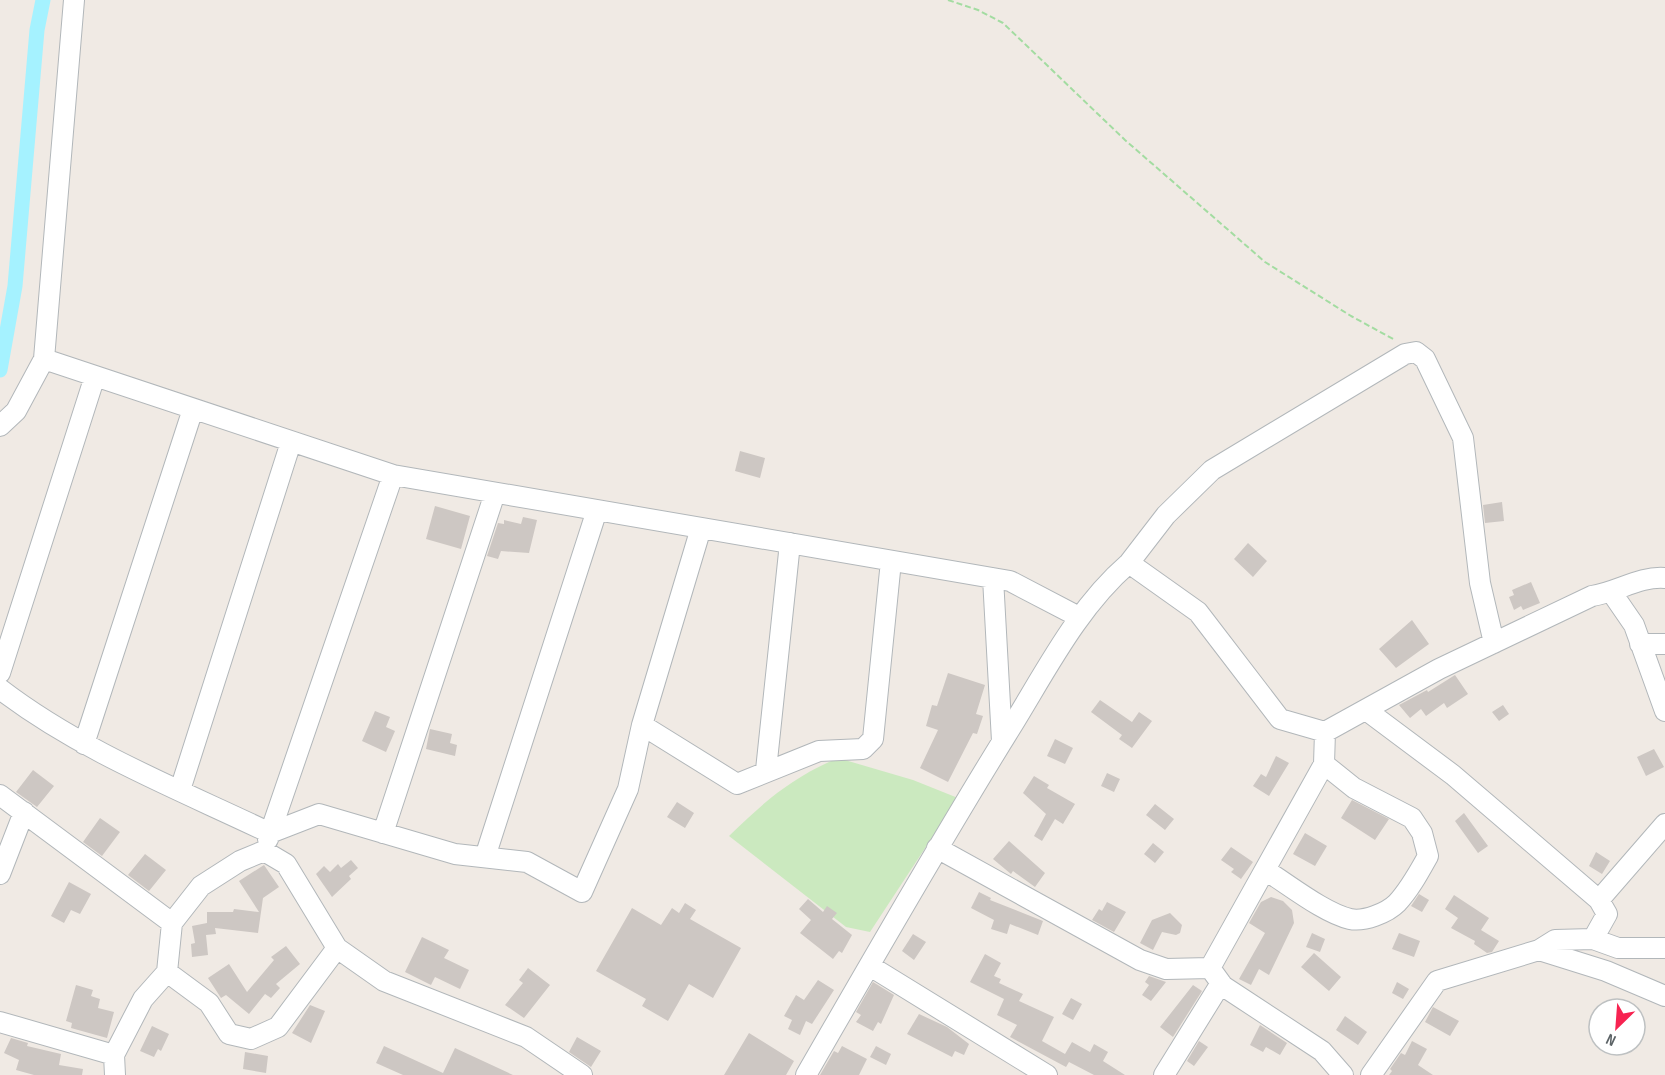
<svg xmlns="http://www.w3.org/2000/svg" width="1665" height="1075" font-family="'Sofia Sans Condensed',sans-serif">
  <rect width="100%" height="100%" fill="#f0eae4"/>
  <!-- green -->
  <path fill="#cbe9bf" d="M838,758L913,780L958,798L870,932L846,927L729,836C765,801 791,778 838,758Z"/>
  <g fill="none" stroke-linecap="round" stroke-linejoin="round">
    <!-- canal -->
    <path stroke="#a5f2ff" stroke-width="15" d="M0,370L15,286L37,30L43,0"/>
  </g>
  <!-- building -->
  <path fill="#cdc7c3" d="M740,451L765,458L760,478L735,471Z
    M1502,502L1504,521L1485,523L1483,505Z
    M435,506L470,516L461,549L426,539Z
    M523,517L537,520L529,553L501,551L498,559L487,556L498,523L504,524V520L521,524Z
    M1248,543L1267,561L1253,577L1234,559Z
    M1531,582L1540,603L1523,610L1521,606L1514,610L1509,597L1514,595L1512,590Z
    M1412,620L1429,644L1396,668L1379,649Z
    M948,673L985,685L976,714L983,716L977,734L973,733L948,782L920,768L938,730L926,726L932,705L937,706Z
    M1455,675L1468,694L1447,708L1444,703L1426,716L1421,709L1410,718L1399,705L1427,690L1428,692Z
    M1100,700L1132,722L1139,712L1152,721L1132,748L1119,739L1122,735L1091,712Z
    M1503,705L1509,714L1499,721L1492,712Z
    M375,711L390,717L386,727L395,731L386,752L362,741Z
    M430,729L452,734L450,743L457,745L455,756L426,749Z
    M1055,739L1073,748L1065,764L1047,756Z
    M1654,749L1664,767L1646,776L1637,757Z
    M1276,756L1289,763L1269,796L1253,786L1261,774L1266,777Z
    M33,770L54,786L37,807L16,792Z
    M1107,773L1120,779L1114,792L1101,786Z
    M1034,776L1049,785L1047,788L1075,804L1063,824L1055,819L1042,841L1034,836L1046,814L1023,793Z
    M1352,800L1389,819L1375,840L1341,818Z
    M677,802L694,813L685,828L667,817Z
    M1155,804L1174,819L1165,830L1146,815Z
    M1464,813L1488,846L1478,853L1455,821Z
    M100,818L120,832L102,856L83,842Z
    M1305,833L1327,846L1315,866L1293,854Z
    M1009,841L1045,873L1035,887L1013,871L1011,874L993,859Z
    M1153,843L1164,852L1155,863L1144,854Z
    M1231,847L1253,862L1241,879L1231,872L1234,869L1221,860Z
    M1596,852L1610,861L1602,874L1589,866Z
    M145,854L166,870L149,891L128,875Z
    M351,860L358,868L349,876L351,879L332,897L316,874L324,866L330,872L338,864L341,868Z
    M264,865L279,887L263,898L258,933L215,928L216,934L206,935L208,955L192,957L191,944L195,943L192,926L207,923V912H233L234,909L259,912L239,881Z
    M69,882L91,894L80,914L71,910L64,923L51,916Z
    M979,892L991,898L990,900L1043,921L1038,935L1010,924L1007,934L991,929L994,920L971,908Z
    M1419,894L1429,900L1422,912L1411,906Z
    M1454,895L1489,918L1481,930L1499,941L1492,952L1487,953L1474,944L1475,941L1451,928L1458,918L1445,909Z
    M1271,897L1283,901L1292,910L1294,923L1269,975L1259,969L1251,985L1239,979L1265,933L1249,923L1261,902Z
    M808,899L823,912L827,906L837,913L832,919L852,935L842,953L839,951L833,959L800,933L811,920L799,909Z
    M1107,902L1126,912L1114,932L1092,920L1099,909L1102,911Z
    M685,903L696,910L690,919L741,948L713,998L689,984L668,1021L642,1006L646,999L596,971L632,908L661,925L672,908L679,913Z
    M1170,913L1182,925L1180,933L1176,935L1162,932L1153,950L1140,943L1152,920Z
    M1312,933L1325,939L1320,952L1306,947Z
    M1399,933L1420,941L1414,957L1392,949Z
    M913,934L926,942L914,960L902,951Z
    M422,937L449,950L444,958L469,970L460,989L435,977L431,985L405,972Z
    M286,946L300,964L276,984L280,988L271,998L265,994L249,1014L226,995L221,998L208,978L229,964L247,992L274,960L271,957Z
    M1314,953L1341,977L1329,991L1301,967Z
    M985,954L1001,963L994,976L1001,979L999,983L1023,994L1019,1001L1054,1017L1042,1041L1065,1054L1072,1042L1090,1052L1094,1044L1108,1052L1103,1061L1125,1075H1094L1069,1062L1066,1067L1010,1037L1017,1025L997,1015L1004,999L970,982Z
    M528,968L550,985L524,1018L505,1005L523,983L519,980Z
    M1149,976L1166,982L1151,1001L1142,995L1149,985L1145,982Z
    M818,980L834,990L812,1024L806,1021L800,1035L788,1029L792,1020L784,1016L796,995L804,1000Z
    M873,982L894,995L881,1024L878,1022L873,1031L856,1022L861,1015L856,1012Z
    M1397,982L1409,989L1403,999L1392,993Z
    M76,985L93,990L91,996L100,999L98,1008L114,1012L107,1038L71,1028L72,1023L66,1021Z
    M1193,985L1202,991L1173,1037L1160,1027Z
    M1071,998L1082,1004L1073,1020L1062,1014Z
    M310,1005L325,1011L311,1043L292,1033Z
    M1433,1007L1459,1021L1450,1036L1425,1022Z
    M919,1014L947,1027L969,1044L964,1055L955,1051L952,1057L907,1034Z
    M1345,1016L1367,1032L1358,1045L1336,1030Z
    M1260,1025L1287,1043L1280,1055L1266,1047L1263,1052L1250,1045Z
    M152,1026L169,1034L161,1051L158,1049L154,1057L140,1051Z
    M749,1033L794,1061L786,1075H724Z
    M577,1037L601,1051L591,1067L569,1052Z
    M11,1038L28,1043L27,1046L61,1054L59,1065L83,1069L82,1075H34L16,1070L19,1060L4,1053Z
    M1199,1041L1208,1047L1194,1066L1187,1061Z
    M1412,1041L1427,1049L1418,1065L1433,1075H1389L1392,1071L1390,1069L1401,1053L1405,1055Z
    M384,1046L443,1073L455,1048L513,1075H403L376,1063Z
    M842,1046L867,1059L859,1075H820L834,1051L838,1053Z
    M876,1046L891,1054L886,1065L870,1057Z
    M245,1052L268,1056L266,1073L243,1069Z"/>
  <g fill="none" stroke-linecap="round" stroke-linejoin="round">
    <!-- minor casing -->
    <g stroke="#b2b7ba" stroke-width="22">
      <path id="minor" d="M44,359L393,475L1010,581L1079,617
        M0,426L16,411L44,359L74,0
        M1129,563L1166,515L1212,470L1405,354L1416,352L1425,359L1463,438L1480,583L1494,643
        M993,578L1002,741
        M1612,593L1634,625L1665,711
        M1640,644H1665
        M0,673L95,376
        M0,689C81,751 178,789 270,833L319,814L455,854L527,862L582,892L628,789L642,725L701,528
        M1366,710L1453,775L1599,900L1607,914L1593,939L1555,940L1539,950
        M642,725L737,784L819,751L863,749L873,739L891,561
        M1325,732L1439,669L1592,596C1618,592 1639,576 1665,578
        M84,744L193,409
        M766,770L790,543
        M180,790L291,442
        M0,795L172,923L201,886L240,861L264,851L286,864L337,948L384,981L526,1037L582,1075
        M383,833L495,493
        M268,839L393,475
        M937,848L1140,960L1166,969L1210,968
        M485,857L597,510
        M1265,870C1288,884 1324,913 1350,919C1364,922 1387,913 1397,903C1410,889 1419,872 1428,856L1422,833L1412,818L1354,788L1324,764
        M0,874L24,812
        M1599,900L1665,824
        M1593,939L1618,948H1665
        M870,966L1047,1075
        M167,972L172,923
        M0,1022L114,1055
        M115,1075L114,1055L143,999L167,972L209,1003L229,1034L251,1039L278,1027L337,948
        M806,1075C873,959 939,843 1010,729C1046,671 1077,608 1129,563L1198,612L1280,719L1325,732L1324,764L1210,968L1223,986L1322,1051L1343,1075
        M1164,1075L1221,983
        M1371,1075L1437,981L1539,950L1606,971L1665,996"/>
    </g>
    <!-- path -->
    <path stroke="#a3dca1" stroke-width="2" stroke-dasharray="6 3" stroke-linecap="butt" d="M948,0L978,10L1003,23L1125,140L1265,262L1351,316L1395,340"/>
    <!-- minor -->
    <use href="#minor" stroke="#fff" stroke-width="20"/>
  </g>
  <!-- north arrow -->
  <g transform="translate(1617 1027) rotate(205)"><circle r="28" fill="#ffffff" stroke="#bec1c2" stroke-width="1.5"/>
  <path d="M0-4.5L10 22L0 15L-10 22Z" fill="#f72351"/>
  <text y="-9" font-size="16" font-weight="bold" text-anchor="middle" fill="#5c6366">N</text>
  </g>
</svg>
